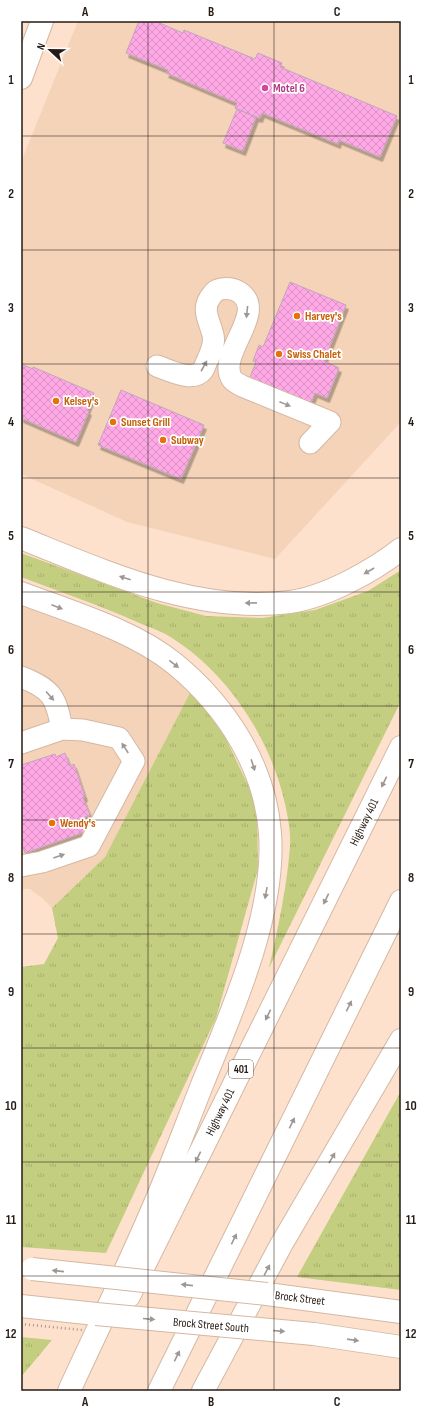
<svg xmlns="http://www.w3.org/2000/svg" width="422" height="1412" font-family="'Sofia Sans Condensed',sans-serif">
  <defs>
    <pattern id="grass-tufts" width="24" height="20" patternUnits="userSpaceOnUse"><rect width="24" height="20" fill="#c4ce80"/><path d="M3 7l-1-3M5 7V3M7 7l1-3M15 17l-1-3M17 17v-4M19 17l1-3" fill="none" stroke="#a8b06e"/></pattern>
    <pattern id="building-cross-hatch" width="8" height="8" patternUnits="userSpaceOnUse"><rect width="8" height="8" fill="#fea9e6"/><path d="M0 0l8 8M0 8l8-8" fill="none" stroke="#da91c4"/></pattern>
    <filter id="shadow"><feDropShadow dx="2.5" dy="4.5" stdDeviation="0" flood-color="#0004"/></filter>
  </defs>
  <rect width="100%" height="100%" fill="#fde1cc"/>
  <!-- built -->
  <path fill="#f5d3b9" d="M78,21H401V422L275,559L127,522L21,474V162Z
    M21,606L128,646L159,663L193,687L105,857L52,908L42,898L30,889H21Z"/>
  <!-- grass -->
  <path fill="url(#grass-tufts)" d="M21,553L157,603L206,616L262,618L315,610L368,591L401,570V701L269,968C278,928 287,887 290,846C291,832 288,818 285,804C271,740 229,674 172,638C162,631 148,627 137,622C99,605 60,592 21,577Z
    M193,687L226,739L257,804L258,869L216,1018L106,1253L21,1247V967L44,964L58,938L52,908L105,857Z
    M401,1091V1290L297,1277Z
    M21,1337L52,1340L21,1377Z"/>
  <!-- building -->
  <path fill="url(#building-cross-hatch)" stroke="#c1a6b9" filter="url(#shadow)" d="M139,21H155L183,33L184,30L255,59L258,53L282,63L280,67L397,116L380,157L339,140L338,144L262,113L260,118L256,117L235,108L237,103L166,73L168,70L126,53Z
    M237,109L256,117L243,151L223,143Z
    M290,282L346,305L324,361L339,368L327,398L315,393L309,407L248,382L256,362L253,361L259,345L263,347Z
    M21,364L33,369V367L94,393L87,410L89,411L76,442L21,418Z
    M121,390L204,425L181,479L98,445Z
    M65,753L70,766L74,764L85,797L83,798L90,815L85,817L90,830L25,853L21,841V765L55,754L56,757Z"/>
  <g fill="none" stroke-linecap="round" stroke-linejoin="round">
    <!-- minor casing -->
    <g stroke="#d3b8a4" stroke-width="23">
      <path id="minor" d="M157,366C169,370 193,383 203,370C205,367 206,362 208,359C211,351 215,344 213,335C210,321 200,309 212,295C215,291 216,290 221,289C227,288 234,289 239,292C269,312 216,354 232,379C234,382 239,384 242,386L330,422L310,443
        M21,677C52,689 56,697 62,729
        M21,743L62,729L83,730L119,738L134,761L89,846L42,862L21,866"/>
    </g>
    <!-- major casing -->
    <g stroke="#d3b8a4" stroke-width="24">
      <path id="major" d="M21,78L42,21
        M267,1294L401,1312
        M21,1306L96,1314
        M314,1334L401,1347"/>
    </g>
    <!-- highway casing -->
    <g stroke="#d3b8a4" stroke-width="24">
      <path id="highway" d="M21,538C106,572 196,614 290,602C326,597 373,571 401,549
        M21,593C71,612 133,630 175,664C226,706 265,766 270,833C276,911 234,1007 204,1080C188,1120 173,1161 156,1201C129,1265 98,1328 69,1391
        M129,1296L401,747
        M159,1391L401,901
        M203,1391L281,1245L401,1040"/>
    </g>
    <!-- minor -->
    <use href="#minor" stroke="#fff" stroke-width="21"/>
    <!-- major -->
    <use href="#major" stroke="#fff" stroke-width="22"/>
    <!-- highway -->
    <use href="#highway" stroke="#fff" stroke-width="22"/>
    <!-- major-bridge casing -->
    <g stroke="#d3b8a4" stroke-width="24" stroke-linecap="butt">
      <path id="major-bridge" d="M32,1269L267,1294
        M96,1314L314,1334"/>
    </g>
    <!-- path-bridge -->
    <path stroke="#aa9586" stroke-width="2.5" stroke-dasharray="1 3" stroke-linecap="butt" d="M21,1324L82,1330"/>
    <!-- major-bridge -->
    <use href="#major-bridge" stroke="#fff" stroke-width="22"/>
  </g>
  <!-- one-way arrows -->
  <defs><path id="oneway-solid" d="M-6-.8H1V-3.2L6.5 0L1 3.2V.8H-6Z"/></defs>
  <g fill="#9d9895">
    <use href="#oneway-solid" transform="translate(247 312) rotate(96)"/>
    <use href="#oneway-solid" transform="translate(204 366) rotate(-61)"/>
    <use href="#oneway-solid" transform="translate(285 404) rotate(22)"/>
    <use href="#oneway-solid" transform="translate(369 571) rotate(150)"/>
    <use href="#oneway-solid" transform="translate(125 578) rotate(-162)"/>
    <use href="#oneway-solid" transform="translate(251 603) rotate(179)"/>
    <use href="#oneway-solid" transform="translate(57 607) rotate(21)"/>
    <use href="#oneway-solid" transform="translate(174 664) rotate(38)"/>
    <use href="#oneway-solid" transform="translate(50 696) rotate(49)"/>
    <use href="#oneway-solid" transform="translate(125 748) rotate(-123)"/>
    <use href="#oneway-solid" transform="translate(253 765) rotate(72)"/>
    <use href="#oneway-solid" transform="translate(384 782) rotate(116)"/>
    <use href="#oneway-solid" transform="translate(59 856) rotate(-19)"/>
    <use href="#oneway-solid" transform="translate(266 893) rotate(100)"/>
    <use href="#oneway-solid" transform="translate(326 899) rotate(116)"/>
    <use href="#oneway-solid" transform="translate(349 1006) rotate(-64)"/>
    <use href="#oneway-solid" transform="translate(268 1015) rotate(116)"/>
    <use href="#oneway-solid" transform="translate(292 1123) rotate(-64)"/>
    <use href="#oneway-solid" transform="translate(198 1157) rotate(116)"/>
    <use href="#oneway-solid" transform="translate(332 1158) rotate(-60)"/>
    <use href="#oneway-solid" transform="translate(234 1239) rotate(-64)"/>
    <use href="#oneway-solid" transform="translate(267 1270) rotate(-62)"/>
    <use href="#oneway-solid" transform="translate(58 1271) rotate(-174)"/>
    <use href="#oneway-solid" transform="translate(187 1285) rotate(-174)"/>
    <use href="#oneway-solid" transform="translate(149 1319) rotate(5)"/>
    <use href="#oneway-solid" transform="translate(279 1331) rotate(5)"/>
    <use href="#oneway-solid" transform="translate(353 1340) rotate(8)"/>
    <use href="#oneway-solid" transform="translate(177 1356) rotate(-64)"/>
  </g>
  <!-- grid -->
  <path fill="none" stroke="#251b14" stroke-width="1" stroke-opacity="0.55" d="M148,21V1391M274,21V1391M21,136H401M21,250H401M21,364H401M21,478H401M21,592H401M21,706H401M21,820H401M21,934H401M21,1048H401M21,1162H401M21,1276H401"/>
  <!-- markers -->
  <circle fill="#d1479c" stroke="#fff" stroke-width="1.5" cx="265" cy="88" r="4"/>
  <g fill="#e8710a" stroke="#fff" stroke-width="1.5">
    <circle cx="297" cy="316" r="4"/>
    <circle cx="279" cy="354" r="4"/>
    <circle cx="56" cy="401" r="4"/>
    <circle cx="113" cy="422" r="4"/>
    <circle cx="163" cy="440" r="4"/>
    <circle cx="52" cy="823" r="4"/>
  </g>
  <g text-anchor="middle" stroke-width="3.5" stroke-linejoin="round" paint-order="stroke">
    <!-- shield labels -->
    <rect fill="#fff" stroke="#665f5a" stroke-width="1" x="229" y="1060" width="24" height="18" rx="3"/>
    <g font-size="11" font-weight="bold" fill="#251b14">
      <text x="241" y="1073">401</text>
    </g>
    <!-- hotel labels -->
    <g font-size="12" font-weight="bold" fill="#b23c85" stroke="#fff" text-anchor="start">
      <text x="273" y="92">Motel 6</text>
    </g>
    <!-- food labels -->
    <g font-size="12" font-weight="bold" fill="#c56008" stroke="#fff" text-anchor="start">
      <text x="305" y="320">Harvey's</text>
      <text x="287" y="358">Swiss Chalet</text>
      <text x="64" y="405">Kelsey's</text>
      <text x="121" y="426">Sunset Grill</text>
      <text x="171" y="444">Subway</text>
      <text x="60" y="827">Wendy's</text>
    </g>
    <!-- street labels -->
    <g font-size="12" fill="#251b14" stroke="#fff">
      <text transform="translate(364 822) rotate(-64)" y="4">Highway 401</text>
      <text transform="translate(220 1112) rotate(-64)" y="4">Highway 401</text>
      <text transform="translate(300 1298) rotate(7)" y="4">Brock Street</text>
      <text transform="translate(211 1325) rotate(5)" y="4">Brock Street South</text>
    </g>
  </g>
  <!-- border -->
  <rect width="422" height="1412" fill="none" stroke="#ffffff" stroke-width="44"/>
  <!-- north arrow -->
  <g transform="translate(50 50) rotate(292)" stroke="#ffffff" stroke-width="3" paint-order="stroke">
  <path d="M0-3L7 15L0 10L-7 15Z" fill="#251b14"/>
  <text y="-6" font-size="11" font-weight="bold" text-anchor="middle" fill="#251b14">N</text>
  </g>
  <rect x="22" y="22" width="378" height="1368" fill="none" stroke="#251b14" stroke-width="1.5"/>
  <g font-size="13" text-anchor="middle" font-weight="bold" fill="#251b14">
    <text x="85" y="16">A</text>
    <text x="211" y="16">B</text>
    <text x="337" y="16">C</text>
    <text x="11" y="84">1</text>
    <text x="411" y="84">1</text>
    <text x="11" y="198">2</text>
    <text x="411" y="198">2</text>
    <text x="11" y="312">3</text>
    <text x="411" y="312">3</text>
    <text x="11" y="426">4</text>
    <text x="411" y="426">4</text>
    <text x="11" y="540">5</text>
    <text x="411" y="540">5</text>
    <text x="11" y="654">6</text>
    <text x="411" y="654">6</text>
    <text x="11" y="768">7</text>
    <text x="411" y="768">7</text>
    <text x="11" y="882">8</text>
    <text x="411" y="882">8</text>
    <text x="11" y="996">9</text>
    <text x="411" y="996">9</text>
    <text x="11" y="1110">10</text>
    <text x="411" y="1110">10</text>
    <text x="11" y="1224">11</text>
    <text x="411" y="1224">11</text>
    <text x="11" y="1338">12</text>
    <text x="411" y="1338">12</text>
    <text x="85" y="1406">A</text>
    <text x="211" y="1406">B</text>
    <text x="337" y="1406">C</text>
  </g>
</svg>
